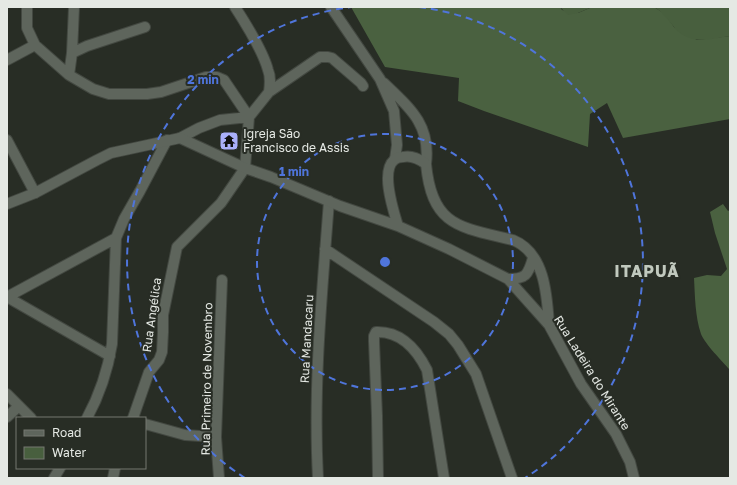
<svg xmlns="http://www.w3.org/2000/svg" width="737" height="485" font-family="'Golos Text',sans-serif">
  <rect width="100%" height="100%" fill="#282d25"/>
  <!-- forest -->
  <path fill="#4a6140" d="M351,7H560L562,10L578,13L592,7H654L665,14L674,27L697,40L730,36V119L623,138L607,103L590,114L588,147L484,111L458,101L459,78L385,67Z
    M723,204L728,211L730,210V370C722,361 705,344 701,334C695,316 695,296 694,278L707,275L721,276L727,269L715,233L710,212Z"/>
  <!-- water -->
  <path fill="#485f3e" d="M560,7H592L578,13L568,15Z
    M654,7H730V36C709,39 690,46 674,27C667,19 663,12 654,7Z"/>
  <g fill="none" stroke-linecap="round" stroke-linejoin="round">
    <!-- minor casing -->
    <g stroke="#434841" stroke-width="12">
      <path id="minor" d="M27,7V28L35,45L69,75L93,89L109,94H147L161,92L206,77H217L224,80L249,117
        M235,7C246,24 263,51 268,70C271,77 270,84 269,92
        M331,7L380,79L394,111L397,145L395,159
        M72,53L87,46L145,27
        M7,60L35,45
        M69,75L72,53L74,7
        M384,83C410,108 431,125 426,164
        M180,138L199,128L220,120L249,117L269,92L320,57H328L332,58L361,83L363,86
        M7,140L35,193
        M325,249L434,322L449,334L458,345L476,374L512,478
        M7,297L116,238
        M7,297L110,356
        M7,394L31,418
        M7,417L19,406
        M87,418C99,396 108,369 112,344L116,238L124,219L140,191L167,140
        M133,418L149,372L159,360L162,352L163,332V315L177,247L221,203L245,168L249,117
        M145,424L185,435L216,437
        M54,478L60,468
        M113,478L115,468
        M219,478L216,437L222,280
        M318,478C313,385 322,294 329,201
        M378,478L377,416L374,341V336L376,332H378C402,332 417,350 427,370L444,478"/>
    </g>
    <!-- tertiary casing -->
    <g stroke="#434841" stroke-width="12">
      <path id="tertiary" d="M7,204L35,193L97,160L111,153L180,138L245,168L271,177L340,206L398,226L449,249L508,279L549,325L581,384L616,434L630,462L634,478
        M398,226C394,212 380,172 394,160C396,158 400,157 403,157C412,155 419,159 426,164C432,227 460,227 513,240C545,253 547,295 549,325
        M508,279C526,279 528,275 533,258"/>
    </g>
    <!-- minor -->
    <use href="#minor" stroke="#5e655c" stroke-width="10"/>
    <!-- tertiary -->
    <use href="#tertiary" stroke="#5e655c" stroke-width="10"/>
  </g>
  <!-- distance rings -->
  <g fill="none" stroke="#4f75db" stroke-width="2" stroke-dasharray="7 5">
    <circle cx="385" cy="262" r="128"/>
    <path d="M245 478A257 257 0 0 1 351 7M419 7A257 257 0 0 1 525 478"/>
  </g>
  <!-- icons -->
  <defs>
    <g id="temple-square" transform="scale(1)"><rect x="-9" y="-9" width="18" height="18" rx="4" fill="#aab0fb" stroke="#282d25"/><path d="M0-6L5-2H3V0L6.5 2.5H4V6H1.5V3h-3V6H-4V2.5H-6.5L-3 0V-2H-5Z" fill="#111"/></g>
  </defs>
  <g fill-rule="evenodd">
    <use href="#temple-square" x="229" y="141"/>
  </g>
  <g text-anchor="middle" stroke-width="4" stroke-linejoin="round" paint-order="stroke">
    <!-- poi labels -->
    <g font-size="12" fill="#e5e9e4" stroke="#282d25" text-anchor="start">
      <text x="243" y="138">Igreja São<tspan x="243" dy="14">Francisco de Assis</tspan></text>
    </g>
    <!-- street labels -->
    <g font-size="12" fill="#e5e9e4" stroke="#282d25">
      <text transform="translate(152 315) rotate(-82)" y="4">Rua Angélica</text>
      <text transform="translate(307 339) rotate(-87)" y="4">Rua Mandacaru</text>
      <text transform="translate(592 373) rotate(58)" y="4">Rua Ladeira do Mirante</text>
      <text transform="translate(207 379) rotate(-89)" y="4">Rua Primeiro de Novembro</text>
    </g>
    <!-- district labels -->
    <g font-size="16" font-weight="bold" letter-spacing="1" fill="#c1c9be" stroke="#282d25">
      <text x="647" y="277">ITAPUÃ</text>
    </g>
  </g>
  <circle cx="385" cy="262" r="6" fill="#4f75db" stroke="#282d25" stroke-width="2"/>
  <g font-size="12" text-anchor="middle" font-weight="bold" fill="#4f75db" stroke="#282d25" stroke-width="4" stroke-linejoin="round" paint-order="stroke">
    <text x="203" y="84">2 min</text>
    <text x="294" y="176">1 min</text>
  </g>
  <!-- border -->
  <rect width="737" height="485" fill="none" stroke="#e5e9e4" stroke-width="16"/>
  <!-- legend -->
  <rect x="16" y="417" width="130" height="52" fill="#282d25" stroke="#747871"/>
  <rect x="24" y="430" width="20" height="6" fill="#5e655c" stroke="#747871"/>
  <text x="52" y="437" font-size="12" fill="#e5e9e4">Road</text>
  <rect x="24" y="447" width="20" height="12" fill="#485f3e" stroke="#747871"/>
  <text x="52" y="457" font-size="12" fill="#e5e9e4">Water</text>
</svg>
